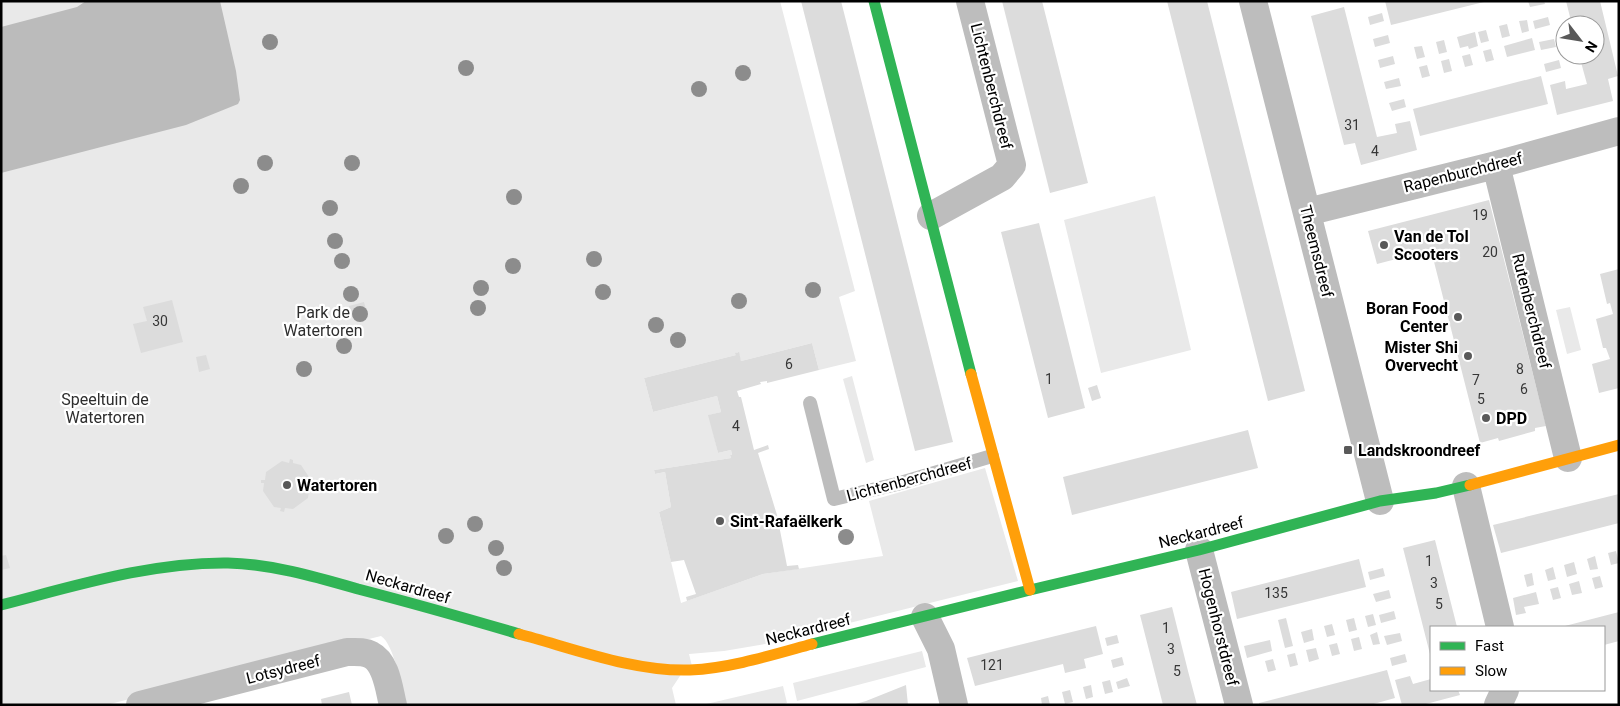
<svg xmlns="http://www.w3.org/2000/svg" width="1620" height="706" font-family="Roboto,sans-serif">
  <rect width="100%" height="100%" fill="#fff"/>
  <!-- green -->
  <path fill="#e9e9e9" d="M1,1H780L855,291L839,297L856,361L819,370L812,343L741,361L738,352L736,353V355L644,378L653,412L717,396L721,412L709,415L718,453L731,450L732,455H730L731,458L654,470L655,474L665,472L671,507L659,512L681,603L763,574L883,556L869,501L985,468L1018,581L765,644L724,651L689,654L693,670H684L672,688L676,705H406C402,689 394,644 381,636L106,705H1Z
    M1155,196L1191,350L1101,373L1064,220Z
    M1570,307L1581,350L1567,354L1556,310Z
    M852,376L874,460L866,463L843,379Z
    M922,651L926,667L797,701L793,683Z
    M783,686L787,703L782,705H702Z"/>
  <!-- water -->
  <path fill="#bbb" d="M86,1H220L236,71L240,100L238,104L186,125L1,173V27L77,7Z"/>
  <!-- building -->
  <path fill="#dcdcdc" d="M801,1H841L953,442L915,451Z
    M1002,1H1042L1088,183L1050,193Z
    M1167,1H1207L1305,391L1268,401Z
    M1385,1H1484V2L1391,25Z
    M1528,1H1544L1545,4L1530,7Z
    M1566,1H1600L1618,76L1608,79L1613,101L1557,115L1550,85L1565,81L1566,89L1587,84L1579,55H1595V25H1572Z
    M1344,7L1377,137L1397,133L1395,124L1410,121L1417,150L1361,165L1355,143L1344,145L1311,16Z
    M1382,13L1384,21L1370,25L1368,17Z
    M1548,17L1550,25L1535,29L1533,21Z
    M1527,20L1529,31L1522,33L1519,21Z
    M1507,24L1510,36L1502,38L1499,26Z
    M1486,30L1489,41L1481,43L1478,32Z
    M1475,32L1478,46L1469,49L1468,46L1460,48L1457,37Z
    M1388,35L1390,43L1375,47L1373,39Z
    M1532,38L1535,50L1507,57L1504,46Z
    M1554,39L1556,47L1541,50L1539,42Z
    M1444,40L1447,52L1439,54L1436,42Z
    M1422,46L1425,57L1417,59L1414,47Z
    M1491,49L1494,60L1486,62L1483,51Z
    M1470,54L1473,65L1465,67L1462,56Z
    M1393,56L1395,64L1380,68L1378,60Z
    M1449,59L1452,71L1444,73L1441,61Z
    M1559,60L1561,68L1546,72L1544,64Z
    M1427,65L1430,76L1422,78L1419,67Z
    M1541,76L1548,104L1420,136L1413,109Z
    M1399,78L1401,86L1386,89L1384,82Z
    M1404,99L1406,107L1392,111L1389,103Z
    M1489,200L1546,426L1535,428V431L1499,441L1498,438L1480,443L1431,250L1377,264L1368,231Z
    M1039,223L1085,408L1048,418L1001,232Z
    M1619,269V388L1599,393L1592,364L1610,359L1606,348H1603L1596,319L1613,314L1610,303L1607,304L1600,274Z
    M172,300L183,342L141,353L133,324L147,321L143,307Z
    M364,302L367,313L352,317L349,306Z
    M812,343L819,370L767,383V381L760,382L761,384L737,391L739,397H741L754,450L768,445L769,449L758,453L777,515L787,566L798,565L799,569L763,574L687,601L686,597L696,594L684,560L671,562L659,512L671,507L665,472L655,474L654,470L731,458L730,455H732L731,450L718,453L708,415L721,412L717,396L653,412L644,378L736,355L735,353L739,352L741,361Z
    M206,355L210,369L199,372L196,357Z
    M1097,385L1101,398L1092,401L1088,388Z
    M1248,430L1258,468L1072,515L1063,477Z
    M290,459L293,460V463L301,465L311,480L310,487L313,488V492L309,491L308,498L293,509L285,508L284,512L280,511L281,508L274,507L263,491L264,483H261V480H265L266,472L282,461L289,463Z
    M1619,494V523L1501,553L1493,525Z
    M1435,540L1457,627H1431V658L1403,548Z
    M1616,551L1619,563L1611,565L1608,553Z
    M6,555L10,568L1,570V556Z
    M1595,556L1598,569L1590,570L1587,559Z
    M1359,559L1366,587L1237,619L1231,592Z
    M1574,562L1577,574L1567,577L1564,565Z
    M1553,567L1556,579L1548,581L1545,570Z
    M1383,568L1385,576L1370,580L1368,572Z
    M1532,573L1534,585L1527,587L1524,575Z
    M1600,576L1603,587L1595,589L1592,578Z
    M1579,581L1582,593L1572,595L1569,584Z
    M1558,587L1561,598L1553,600L1550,589Z
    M1389,590L1391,598L1376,602L1373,594Z
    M1536,592L1539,604L1524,607L1526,613L1516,615L1513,598Z
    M1172,607L1188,671L1197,705H1163L1140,615Z
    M1394,611L1396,619L1381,623L1379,615Z
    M1619,612V641L1604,645V627H1561Z
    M1373,614L1376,625L1368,627L1365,616Z
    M1286,618L1293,646L1285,648L1278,620Z
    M1354,618L1357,630L1349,632L1346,620Z
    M1332,624L1335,635L1327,637L1324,626Z
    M1096,626L1103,654L1084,659L1086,668L1065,673L1063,664L975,686L967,658Z
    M1312,629L1314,640L1304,643L1301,632Z
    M1377,632L1380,644L1373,645L1370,635Z
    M1400,633L1402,641L1387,645L1384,636Z
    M1117,635L1119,643L1107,646L1105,638Z
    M1359,637L1362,649L1354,651L1351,639Z
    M1270,640L1272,651L1247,658L1244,646Z
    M1337,643L1340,654L1332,656L1329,645Z
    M1316,648L1319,659L1309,662L1306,650Z
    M1295,653L1298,665L1290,667L1287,655Z
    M1405,654L1407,662L1392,666L1390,658Z
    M1122,657L1124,665L1113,668L1111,660Z
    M1273,659L1276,670L1268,672L1265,661Z
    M1387,670L1395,698L1370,705H1259V703Z
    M1410,676L1413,684L1431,679V690H1458L1460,695L1422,705H1402L1395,680Z
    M1127,678L1130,686L1118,689L1116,682Z
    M1110,680L1113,692L1105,694L1102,682Z
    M906,685L908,705H852L866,701Z
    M1091,685L1093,697L1086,699L1083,687Z
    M1070,690L1073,702L1065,704L1062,692Z
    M349,692L352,705H322L321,699Z
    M1048,696L1050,705H1042L1041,698Z"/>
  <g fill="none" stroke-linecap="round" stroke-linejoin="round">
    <!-- lane -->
    <path stroke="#bdbdbd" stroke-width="14" d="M810,403L834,499L897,484L992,456"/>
    <!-- street -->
    <path stroke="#bdbdbd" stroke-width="28" d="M1253,1L1380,501
      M1496,165L1568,458
      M1307,212L1496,165L1619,131
      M931,216L1002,177L1012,165L970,1
      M1466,486L1500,627
      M1199,550L1239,705
      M925,617L941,649L954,705
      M140,705L347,652C355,652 364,651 371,655C387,663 389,690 393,705
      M1498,705L1505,690"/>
    <!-- fast -->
    <path stroke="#30b455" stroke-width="11" d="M874,1L971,374
      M1,605C75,586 151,562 228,563C272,564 316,577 358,589C412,603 465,618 519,634
      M812,644L1030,590L1199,550L1380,501L1436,493L1470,485"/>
    <!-- slow -->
    <path stroke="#ff9f0a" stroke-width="11" d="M971,374L1030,590
      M1470,485L1619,445
      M519,634C572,648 634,672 690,670C731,668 772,655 812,644"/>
  </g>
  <!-- trees -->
  <g fill="#8c8c8c">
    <circle cx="270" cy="42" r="8"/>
    <circle cx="466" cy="68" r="8"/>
    <circle cx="743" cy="73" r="8"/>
    <circle cx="699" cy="89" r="8"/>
    <circle cx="265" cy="163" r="8"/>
    <circle cx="352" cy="163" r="8"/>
    <circle cx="241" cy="186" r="8"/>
    <circle cx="514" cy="197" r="8"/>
    <circle cx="330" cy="208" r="8"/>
    <circle cx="335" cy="241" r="8"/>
    <circle cx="594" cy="259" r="8"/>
    <circle cx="342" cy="261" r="8"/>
    <circle cx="513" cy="266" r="8"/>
    <circle cx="481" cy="288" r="8"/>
    <circle cx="813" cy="290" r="8"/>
    <circle cx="603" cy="292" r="8"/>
    <circle cx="351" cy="294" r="8"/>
    <circle cx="739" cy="301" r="8"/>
    <circle cx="478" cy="308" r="8"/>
    <circle cx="360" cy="314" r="8"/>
    <circle cx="656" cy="325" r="8"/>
    <circle cx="678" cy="340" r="8"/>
    <circle cx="344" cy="346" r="8"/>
    <circle cx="304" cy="369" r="8"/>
    <circle cx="475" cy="524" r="8"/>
    <circle cx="446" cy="536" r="8"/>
    <circle cx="846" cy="537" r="8"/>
    <circle cx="496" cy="548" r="8"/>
    <circle cx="504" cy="568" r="8"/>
  </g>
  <!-- markers -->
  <g fill="#595959" stroke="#fff" stroke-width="2">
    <circle cx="1384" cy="245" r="5"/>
    <circle cx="1458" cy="317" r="5"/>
    <circle cx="1468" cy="356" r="5"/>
    <circle cx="1486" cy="418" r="5"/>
    <rect x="1343" y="445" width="10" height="10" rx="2.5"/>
    <circle cx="287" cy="485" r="5"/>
    <circle cx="720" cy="521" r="5"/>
  </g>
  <g text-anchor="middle" stroke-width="4.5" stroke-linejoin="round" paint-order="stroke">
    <!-- number labels -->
    <g font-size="14" fill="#373737">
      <text x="1352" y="130">31</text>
      <text x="1375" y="156">4</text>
      <text x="1480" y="220">19</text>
      <text x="1490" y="257">20</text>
      <text x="160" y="326">30</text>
      <text x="789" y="369">6</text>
      <text x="1520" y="374">8</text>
      <text x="1049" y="384">1</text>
      <text x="1476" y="385">7</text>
      <text x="1524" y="394">6</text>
      <text x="1481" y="404">5</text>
      <text x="736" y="431">4</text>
      <text x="1429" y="566">1</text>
      <text x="1434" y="588">3</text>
      <text x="1276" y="598">135</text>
      <text x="1439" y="609">5</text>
      <text x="1166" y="633">1</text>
      <text x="1171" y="654">3</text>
      <text x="992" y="670">121</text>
      <text x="1177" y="676">5</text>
    </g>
    <!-- street labels -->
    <g font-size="16" fill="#000" stroke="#fff">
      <text transform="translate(992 86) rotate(76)" y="6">Lichtenberchdreef</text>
      <text transform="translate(1463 172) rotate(-14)" y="6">Rapenburchdreef</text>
      <text transform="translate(1317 251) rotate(76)" y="6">Theemsdreef</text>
      <text transform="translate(1532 311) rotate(76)" y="6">Rutenberchdreef</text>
      <text transform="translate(909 479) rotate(-15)" y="6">Lichtenberchdreef</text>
      <text transform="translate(1201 532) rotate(-14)" y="6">Neckardreef</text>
      <text transform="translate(408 586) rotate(16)" y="6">Neckardreef</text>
      <text transform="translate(1219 627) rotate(76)" y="6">Hogenhorstdreef</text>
      <text transform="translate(808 629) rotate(-14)" y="6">Neckardreef</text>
      <text transform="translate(283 669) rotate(-14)" y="6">Lotsydreef</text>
    </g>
    <!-- poi labels -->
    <g font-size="16" font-weight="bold" fill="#000" stroke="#fff" text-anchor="start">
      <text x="1394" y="242">Van de Tol<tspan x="1394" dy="18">Scooters</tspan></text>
      <text x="1448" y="314" text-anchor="end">Boran Food<tspan x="1448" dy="18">Center</tspan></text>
      <text x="1458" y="353" text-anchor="end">Mister Shi<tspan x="1458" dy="18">Overvecht</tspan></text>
      <text x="1496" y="424">DPD</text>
      <text x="1358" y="456">Landskroondreef</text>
      <text x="297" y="491">Watertoren</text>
      <text x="730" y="527">Sint-Rafaëlkerk</text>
    </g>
    <!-- park labels -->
    <g font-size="16" fill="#2e2e2e" stroke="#fff">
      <text x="323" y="318">Park de<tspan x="323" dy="18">Watertoren</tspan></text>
      <text x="105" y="405">Speeltuin de<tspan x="105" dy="18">Watertoren</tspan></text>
    </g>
  </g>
  <!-- border -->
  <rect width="1620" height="706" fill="none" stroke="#000000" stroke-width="5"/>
  <!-- legend -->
  <rect x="1430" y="626" width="175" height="65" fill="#ffffff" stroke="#999999"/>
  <rect x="1440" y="642" width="25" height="8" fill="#30b455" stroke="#999999"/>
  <text x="1475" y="651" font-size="15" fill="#000000">Fast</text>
  <rect x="1440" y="667" width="25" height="8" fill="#ff9f0a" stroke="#999999"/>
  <text x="1475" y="676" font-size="15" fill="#000000">Slow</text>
  <!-- north arrow -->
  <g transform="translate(1580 40) rotate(121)"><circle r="24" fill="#ffffff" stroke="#999999"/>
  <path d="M0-4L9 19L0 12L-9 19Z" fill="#595959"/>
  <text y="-8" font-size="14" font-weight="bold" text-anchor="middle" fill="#000000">N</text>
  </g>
</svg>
